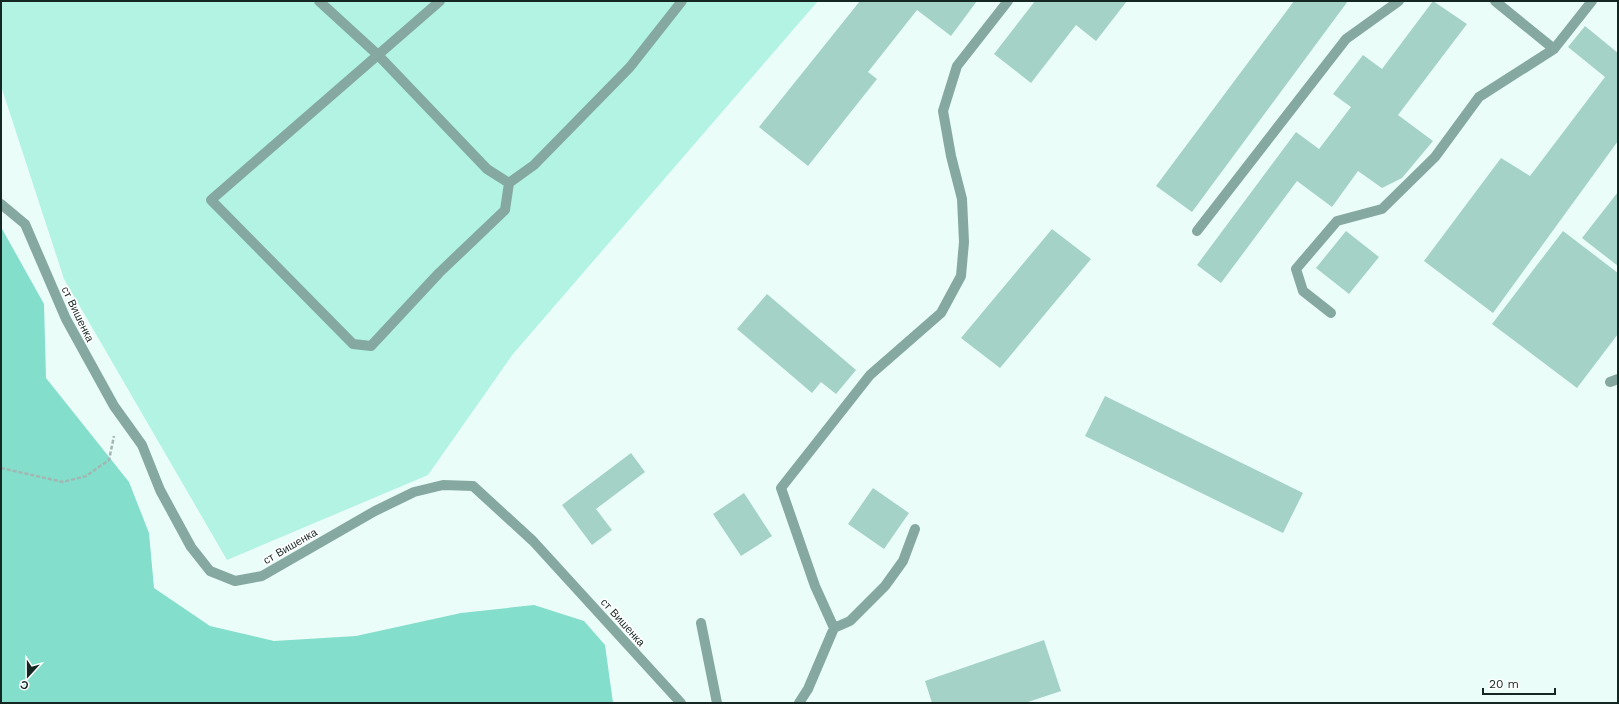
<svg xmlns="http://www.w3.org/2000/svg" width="1619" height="704" font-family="'Work Sans',sans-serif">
  <rect width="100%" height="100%" fill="#ebfdf9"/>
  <!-- green -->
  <path fill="#b2f3e4" d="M1,1H818L513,354L428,475L227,560L64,279L1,86Z"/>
  <!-- forest -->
  <path fill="#83decb" d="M1,227L44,304L46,378L129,482L149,533L154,588L210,626L274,641L356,636L461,613L534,605L584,621L605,645L613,703H1Z"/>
  <!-- building -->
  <path fill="#a4d2c7" d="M860,1H977L951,36L917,10L868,72L877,79L808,166L759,127Z
    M1035,1H1127L1096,41L1076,25L1031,83L994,54Z
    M1294,1H1348L1192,212L1156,186Z
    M1433,1L1467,24L1398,115L1433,141L1402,178L1382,188L1358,171L1332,207L1297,181L1221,283L1197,265L1296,132L1319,149L1351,107L1333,94L1363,55L1382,69Z
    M1585,26L1618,53V141L1493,313L1424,261L1501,158L1530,176L1605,77L1568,47Z
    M1618,192V266L1582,238Z
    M1052,229L1091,259L1000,368L961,338Z
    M1346,231L1379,257L1349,294L1316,268Z
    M1563,231L1618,273V334L1577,388L1492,324Z
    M767,294L856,370L836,394L821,382L812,393L737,329Z
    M1105,396L1303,493L1283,533L1085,436Z
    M631,453L645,472L596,509L612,530L592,545L562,505Z
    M873,488L909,513L884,549L848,524Z
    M744,493L772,536L741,556L713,514Z
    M1044,640L1061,691L1025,703H932L925,681Z"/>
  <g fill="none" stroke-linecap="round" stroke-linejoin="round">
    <!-- path -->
    <path stroke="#a4b6b2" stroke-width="2.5" stroke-dasharray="4 2" stroke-linecap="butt" d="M1,468L63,482L86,476L109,460L114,436"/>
    <!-- lane -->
    <path stroke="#85a9a0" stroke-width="10" d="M319,1L378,55L487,169L509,183
      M440,1L211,200L353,344L371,346L439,273L505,210L509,183L534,165L630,67L682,1
      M1495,1L1554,49
      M1,204L25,224L66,319L114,406L142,445L160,490L191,547L210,571L235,581L262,576L375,511L414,492L443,485L473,486L533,541L681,703
      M1197,231L1346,39L1399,1
      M1331,313L1303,291L1296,269L1337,221L1382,209L1435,157L1479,97L1554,49L1592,1
      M1610,382L1618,379
      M701,623L717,703
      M834,628L850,621L885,586L903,561L915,529
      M799,703L808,689L834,628L815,586L781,488L870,375L941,313L961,276L964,242L962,199L951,156L943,111L957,66L1008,1"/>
  </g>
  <g text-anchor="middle" stroke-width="3.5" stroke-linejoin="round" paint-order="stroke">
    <!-- street labels -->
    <g font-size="11" fill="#152723" stroke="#fff">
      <text transform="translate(78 314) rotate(64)" y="4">ст Вишенка</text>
      <text transform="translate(290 546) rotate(-30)" y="4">ст Вишенка</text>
      <text transform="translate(623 622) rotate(48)" y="4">ст Вишенка</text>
    </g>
  </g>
  <!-- border -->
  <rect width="1619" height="704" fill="none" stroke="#152723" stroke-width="4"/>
  <!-- north arrow -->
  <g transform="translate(28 676) rotate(201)" stroke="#ffffff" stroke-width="3" paint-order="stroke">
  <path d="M0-3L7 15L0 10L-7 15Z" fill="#152723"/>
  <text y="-6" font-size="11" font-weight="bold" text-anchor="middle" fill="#152723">С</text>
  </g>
  <!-- scale -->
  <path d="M1483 688v6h72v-6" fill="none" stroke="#152723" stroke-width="2"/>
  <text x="1489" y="688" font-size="12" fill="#152723" stroke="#ffffff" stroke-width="3" paint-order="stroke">20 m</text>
</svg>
